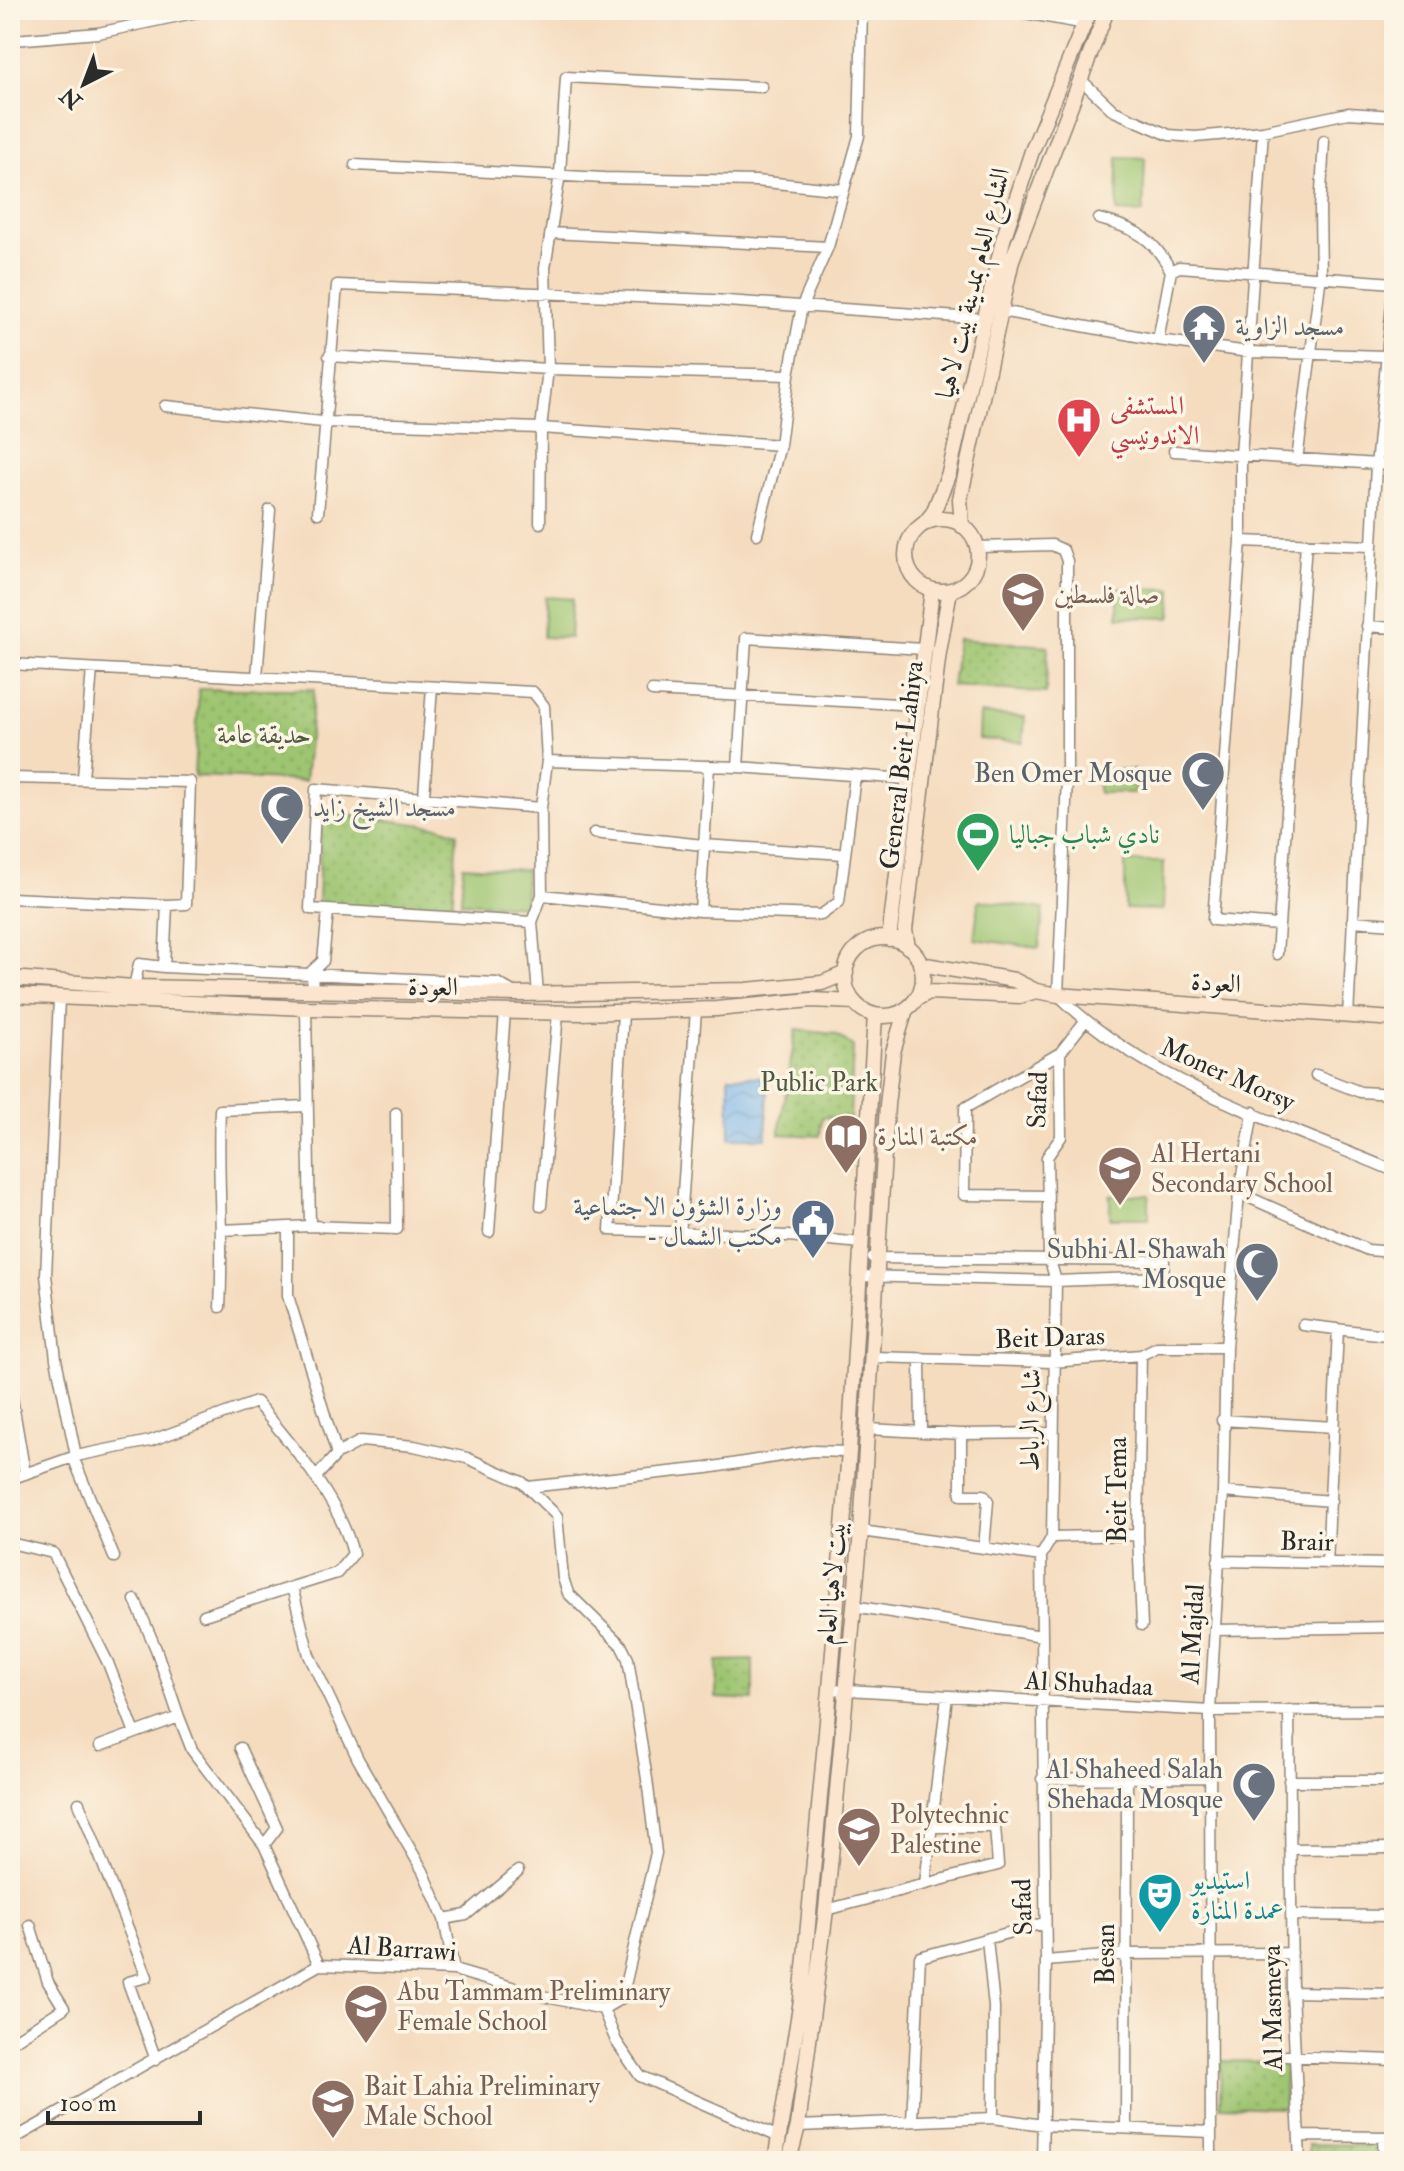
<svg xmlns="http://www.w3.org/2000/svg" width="1404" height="2171" font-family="'IM FELL Double Pica',Amiri,serif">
  <defs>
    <pattern id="green-dots" width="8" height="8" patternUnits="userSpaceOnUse" patternTransform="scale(2)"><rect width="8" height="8" fill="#9ec571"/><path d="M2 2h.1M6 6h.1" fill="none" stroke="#88a962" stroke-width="1.8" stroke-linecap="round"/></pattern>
    <pattern id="water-waves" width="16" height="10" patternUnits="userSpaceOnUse" patternTransform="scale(2)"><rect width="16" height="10" fill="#7bb6ed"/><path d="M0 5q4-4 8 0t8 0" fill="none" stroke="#6594c0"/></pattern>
  </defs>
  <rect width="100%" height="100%" fill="#fcf5e5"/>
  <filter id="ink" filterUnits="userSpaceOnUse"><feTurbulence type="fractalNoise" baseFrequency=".0125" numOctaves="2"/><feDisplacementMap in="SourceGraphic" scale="16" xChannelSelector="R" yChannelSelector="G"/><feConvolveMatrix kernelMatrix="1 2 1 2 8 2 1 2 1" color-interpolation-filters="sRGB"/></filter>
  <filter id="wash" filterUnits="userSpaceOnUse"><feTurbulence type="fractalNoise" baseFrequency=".006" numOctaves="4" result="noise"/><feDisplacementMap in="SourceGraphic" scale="32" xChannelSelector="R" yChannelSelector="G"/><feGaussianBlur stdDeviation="1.8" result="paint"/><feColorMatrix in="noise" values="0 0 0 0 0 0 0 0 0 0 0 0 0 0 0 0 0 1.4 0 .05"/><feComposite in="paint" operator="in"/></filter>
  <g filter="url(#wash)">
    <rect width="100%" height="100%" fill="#f5dcbf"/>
    <!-- green -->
    <path fill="url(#green-dots)" stroke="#64784e" stroke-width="2" d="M958,639L1048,646L1046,693L952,686Z
      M199,689H314L305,781L194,776Z
      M321,812L441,827L457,833L452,910L318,905Z
      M796,1030L835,1034L853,1046L850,1119L822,1117L820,1136L779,1134Z
      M753,1660V1700L716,1698L717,1661Z
      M1221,2061L1285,2062L1284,2108L1220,2106Z
      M1308,2144L1374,2145V2161H1308Z"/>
    <!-- pitch -->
    <path fill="#9ec571" stroke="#64784e" stroke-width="2" d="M1118,157L1145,158L1143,213L1117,212Z
      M1118,588L1172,589L1171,618L1118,617Z
      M545,597L572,599L570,638L543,637Z
      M980,714L1025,717L1023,742L979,739Z
      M1098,770H1134V793H1098Z
      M1125,862H1164L1163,910L1125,909Z
      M463,866L526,870L524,906L461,902Z
      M979,900L1044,909L1039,948L974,939Z
      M1110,1195H1149V1218H1110Z"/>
    <!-- water -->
    <path fill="url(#water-waves)" stroke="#53708c" stroke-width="2" d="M729,1076L761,1077L768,1091L766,1138H730Z"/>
  </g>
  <g filter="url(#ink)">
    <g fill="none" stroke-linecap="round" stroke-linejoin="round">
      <!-- street casing -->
      <g stroke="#908475" stroke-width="13">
        <path id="street" d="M1009,10L1086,24
          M14,40L98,33L207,10
          M1080,79L1114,111L1169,135L1195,137L1263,131L1348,113L1394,116
          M1263,131L1241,456V541L1213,920L1279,925
          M355,165L604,178L756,181L844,190
          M1099,219C1134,228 1153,237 1171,271L1158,340
          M551,233L828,247
          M1171,271L1179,267L1394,283
          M1001,311L1158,340L1249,352L1384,356
          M329,356L548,369L789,375L802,306L828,247L859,136L862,10
          M165,406L323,422L541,428L780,445
          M1174,451L1394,465
          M1297,460L1321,275L1320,209L1324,141
          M318,513L337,285L712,300L987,319
          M540,523L541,428L548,369L545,268L560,174L566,77L762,87
          M757,534L780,445L789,375
          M1241,541L1371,546
          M977,547L1052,545L1063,550L1067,561V778L1058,995C1148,1084 1280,1122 1394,1171
          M1367,626L1394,628
          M10,664L533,692L544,706L547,761L541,808L542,895L532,922L538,994
          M257,677L270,510
          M652,691L917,705
          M547,761L738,767L907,779
          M738,767L746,638L923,649
          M10,778L190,782L186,904L167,905L164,967L139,964L134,987
          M83,778L92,669
          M424,796L432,687
          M594,833L703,845L844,854
          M542,895L700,911L821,915L839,902L855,776
          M10,898L167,905
          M700,911L709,766
          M1352,921L1394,924
          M532,922L310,909L316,789L541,808
          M1277,954L1306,543
          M164,967L497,983L513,992
          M313,991L312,971L323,961L328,911
          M59,999L46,1275L56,1359L76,1456
          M306,1008L310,1226
          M623,1013L610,1230L788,1236L861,1243
          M1348,1017L1376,466L1394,283
          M1316,1075L1360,1092L1394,1094
          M1239,1193L1368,1250L1394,1252
          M1048,1196L964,1195L965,1108L1060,1053
          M541,1206L558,1013
          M288,1229V1296L337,1454L316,1477
          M221,1230L310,1226L397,1229L396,1113
          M489,1232L505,1011
          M680,1235L696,1010
          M858,1276L1056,1281L1163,1277L1164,1261L873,1258
          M220,1307C224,1241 217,1176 220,1110L306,1106
          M1303,1325L1394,1336
          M1141,1355L1138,1535L1142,1625
          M873,1357L1052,1362L1141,1355L1157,1347H1226
          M920,1360L921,1431
          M10,1386L25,1474
          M1222,1420L1334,1427
          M868,1429L961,1434L1051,1433
          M961,1434V1495H984L988,1501L984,1548
          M337,1454L361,1441L414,1446L467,1458L522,1482L557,1516L563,1578L568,1593L621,1645L628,1659L647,1779L656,1853L622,1998L603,2009
          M73,1457L114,1557
          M10,1479L76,1456L150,1441L256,1402C291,1443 341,1502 353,1554L337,1573L292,1587L309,1655L358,1759L423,1871L444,1919L454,1970
          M528,1487L707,1468L812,1451L849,1452
          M1223,1492L1331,1501
          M861,1531L1041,1556
          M1052,1537L1138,1535
          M10,1543L53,1553L108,1663L135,1733
          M1218,1561L1394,1564
          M1327,1564L1338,1329
          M135,1600L156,1649L179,1717
          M853,1606L1042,1636
          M204,1615L292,1587
          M1215,1630L1394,1627
          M830,1689L1210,1711L1394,1710
          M1289,1710L1292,1992L1300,2161
          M100,1746L179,1717L192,1750L264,1845
          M240,1748L277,1828L264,1845L319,1965
          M1042,1779L1210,1777
          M1289,1781H1394
          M79,1803L147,1977L128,1982L156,2060
          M1290,1849L1394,1848
          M925,1884L947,1696
          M826,1910L998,1865L995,1827H932
          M1292,1915L1394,1916
          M444,1919L466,1915L518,1871
          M987,1939L994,2007L993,2118
          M1046,1961L1127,1954L1292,1953
          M1292,1992L1394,1994
          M10,2043L64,2008L48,1982L30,1925
          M1286,2056L1394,2060
          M912,2121L920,1957L1044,1923
          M798,2126L993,2118L1043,2125L1211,2132
          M1126,2128L1127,1779
          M1299,2136L1394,2137
          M1383,2137L1384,2161
          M10,2141L319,1965L454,1970L542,1996L603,2009L616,2041L640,2076L779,2137
          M1042,2161L1046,1961L1041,1556L1052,1537L1056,1281L1049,1257L1047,1157L1061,1137L1060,1053L1085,1021
          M1211,2161L1210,1711L1223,1492L1226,1347L1239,1193L1253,1112"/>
      </g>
      <!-- secondary casing -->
      <g stroke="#908475" stroke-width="17">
        <path id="secondary" d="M906 555a36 36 0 1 1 72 0a36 36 0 1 1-72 0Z
          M924,524L933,513L949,473L1003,240L1032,151L1090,10
          M962,526L960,499L1012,260L1107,10
          M845 977a39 39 0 1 1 78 0a39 39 0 1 1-78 0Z
          M889,939L932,590
          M908,947L905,930L939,652L950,590
          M920,964L1014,980L1036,991L1058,995L1394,1019
          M10,978L134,987L519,994L746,990L822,983L846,973
          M10,995L306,1008L580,1013L716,1009L812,1000L854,1002
          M916,999L929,992L1020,996L1036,991
          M775,2161L801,2000L830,1689L849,1452L875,1015
          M789,2161L798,2126L826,1910L861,1531L887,1105L893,1052L906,1009"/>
      </g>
      <!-- street -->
      <use href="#street" stroke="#fff" stroke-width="10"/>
      <!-- secondary -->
      <use href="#secondary" stroke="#fce5cf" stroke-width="14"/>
    </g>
  </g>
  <!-- icons -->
  <defs>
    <g id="temple-pin" transform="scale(2.3)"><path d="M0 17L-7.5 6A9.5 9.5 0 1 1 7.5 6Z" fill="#6b7280" stroke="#fcf5e5"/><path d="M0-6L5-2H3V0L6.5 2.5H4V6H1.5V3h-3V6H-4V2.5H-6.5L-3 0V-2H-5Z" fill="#fff"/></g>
    <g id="hospital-pin" transform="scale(2.3)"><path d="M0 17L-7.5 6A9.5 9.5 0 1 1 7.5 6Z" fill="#e0444e" stroke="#fcf5e5"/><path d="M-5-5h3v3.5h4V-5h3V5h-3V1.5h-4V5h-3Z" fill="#fff"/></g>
    <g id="school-pin" transform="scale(2.3)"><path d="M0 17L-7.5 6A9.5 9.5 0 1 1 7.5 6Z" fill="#8d6e63" stroke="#fcf5e5"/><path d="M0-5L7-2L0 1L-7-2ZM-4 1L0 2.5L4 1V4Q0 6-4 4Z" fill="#fff"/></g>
    <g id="mosque-pin" transform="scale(2.3)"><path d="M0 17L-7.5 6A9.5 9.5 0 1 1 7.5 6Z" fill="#6b7280" stroke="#fcf5e5"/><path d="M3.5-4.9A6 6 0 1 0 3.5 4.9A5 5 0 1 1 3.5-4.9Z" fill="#fff"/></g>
    <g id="stadium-pin" transform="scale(2.3)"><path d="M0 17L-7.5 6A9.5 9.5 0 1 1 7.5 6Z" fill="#2e9e5b" stroke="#fcf5e5"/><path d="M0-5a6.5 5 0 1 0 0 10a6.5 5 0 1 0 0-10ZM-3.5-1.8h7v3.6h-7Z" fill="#fff"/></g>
    <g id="library-pin" transform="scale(2.3)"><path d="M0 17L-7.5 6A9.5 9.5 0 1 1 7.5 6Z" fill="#8d6e63" stroke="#fcf5e5"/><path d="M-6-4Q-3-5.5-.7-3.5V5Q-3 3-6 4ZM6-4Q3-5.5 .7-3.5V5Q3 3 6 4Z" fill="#fff"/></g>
    <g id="civic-pin" transform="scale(2.3)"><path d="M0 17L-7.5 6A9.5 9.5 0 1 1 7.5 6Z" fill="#5c6f8a" stroke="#fcf5e5"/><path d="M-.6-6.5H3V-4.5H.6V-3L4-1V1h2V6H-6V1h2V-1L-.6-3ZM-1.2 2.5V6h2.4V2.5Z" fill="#fff"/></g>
    <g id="university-pin" transform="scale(2.3)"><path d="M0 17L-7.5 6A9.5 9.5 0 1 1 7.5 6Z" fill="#8d6e63" stroke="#fcf5e5"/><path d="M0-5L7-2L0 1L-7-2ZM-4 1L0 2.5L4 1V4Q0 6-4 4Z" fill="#fff"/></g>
    <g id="theatre-pin" transform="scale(2.3)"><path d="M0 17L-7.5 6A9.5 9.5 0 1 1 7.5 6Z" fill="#0f9aa8" stroke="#fcf5e5"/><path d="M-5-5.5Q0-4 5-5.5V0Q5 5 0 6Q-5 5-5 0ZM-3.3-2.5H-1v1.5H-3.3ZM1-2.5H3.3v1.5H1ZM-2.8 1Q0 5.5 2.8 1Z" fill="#fff"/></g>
  </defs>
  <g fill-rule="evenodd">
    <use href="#temple-pin" x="1204" y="326"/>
    <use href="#hospital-pin" x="1079" y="420"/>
    <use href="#school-pin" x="1023" y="594"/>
    <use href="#mosque-pin" x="1203" y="773"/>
    <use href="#mosque-pin" x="282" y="807"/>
    <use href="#stadium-pin" x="978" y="834"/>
    <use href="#library-pin" x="846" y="1136"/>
    <use href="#school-pin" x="1120" y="1168"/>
    <use href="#civic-pin" x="813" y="1221"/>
    <use href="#mosque-pin" x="1257" y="1264"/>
    <use href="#mosque-pin" x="1254" y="1784"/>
    <use href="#university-pin" x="859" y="1829"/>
    <use href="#theatre-pin" x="1160" y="1895"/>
    <use href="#school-pin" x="366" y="2006"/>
    <use href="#school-pin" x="333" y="2101"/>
  </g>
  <g text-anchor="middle" stroke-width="7" stroke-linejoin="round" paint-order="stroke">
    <!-- street labels -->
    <g font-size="26" fill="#2b2b2b" stroke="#fcf5e5">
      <text transform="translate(972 283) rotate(-76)" y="9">الشارع العام بمدينة بيت لاهيا</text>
      <text transform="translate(901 765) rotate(-83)" y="9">General Beit Lahiya</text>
      <text transform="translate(1216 982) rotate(4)" y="9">العودة</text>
      <text transform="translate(433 986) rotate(1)" y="9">العودة</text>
      <text transform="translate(1228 1074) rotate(24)" y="9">Moner Morsy</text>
      <text transform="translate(1037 1100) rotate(-88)" y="9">Safad</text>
      <text transform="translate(1050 1337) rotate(-2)" y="9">Beit Daras</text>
      <text transform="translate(1030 1420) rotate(-89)" y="9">شارع الرباط</text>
      <text transform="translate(1117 1490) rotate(-90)" y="9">Beit Tema</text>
      <text transform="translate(1307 1541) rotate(1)" y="9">Brair</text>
      <text transform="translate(831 1583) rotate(-85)" y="9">بيت لاهيا العام</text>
      <text transform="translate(1192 1634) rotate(-87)" y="9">Al Majdal</text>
      <text transform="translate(1089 1683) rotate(3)" y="9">Al Shuhadaa</text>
      <text transform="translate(1022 1907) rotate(-92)" y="9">Safad</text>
      <text transform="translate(402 1948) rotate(4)" y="9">Al Barrawi</text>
      <text transform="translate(1105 1954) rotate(-90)" y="9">Besan</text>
      <text transform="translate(1272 2008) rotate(-91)" y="9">Al Masmeya</text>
    </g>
    <!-- worship labels -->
    <g font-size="26" fill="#5b616d" stroke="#fcf5e5" text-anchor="end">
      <text x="1235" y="335" text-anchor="start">مسجد الزاوية</text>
      <text x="1172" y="782">Ben Omer Mosque</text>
      <text x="313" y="816" text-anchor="start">مسجد الشيخ زايد</text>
      <text x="1226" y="1258">Subhi Al-Shawah<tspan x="1226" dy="30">Mosque</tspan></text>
      <text x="1223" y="1778">Al Shaheed Salah<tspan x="1223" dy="30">Shehada Mosque</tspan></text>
    </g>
    <!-- health labels -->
    <g font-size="26" fill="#be3a42" stroke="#fcf5e5" text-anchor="start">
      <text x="1110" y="414">المستشفى<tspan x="1110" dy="30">الاندونيسي</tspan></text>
    </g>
    <!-- education labels -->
    <g font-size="26" fill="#785e54" stroke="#fcf5e5" text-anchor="start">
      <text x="1054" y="603">صالة فلسطين</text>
      <text x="877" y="1145">مكتبة المنارة</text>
      <text x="1151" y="1162">Al Hertani<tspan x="1151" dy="30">Secondary School</tspan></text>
      <text x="890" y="1823">Polytechnic<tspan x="890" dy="30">Palestine</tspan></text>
      <text x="397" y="2000">Abu Tammam Preliminary<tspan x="397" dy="30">Female School</tspan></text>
      <text x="364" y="2095">Bait Lahia Preliminary<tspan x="364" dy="30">Male School</tspan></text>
    </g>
    <!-- park labels -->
    <g font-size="26" fill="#4e5940" stroke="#fcf5e5">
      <text x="264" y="743">حديقة عامة</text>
      <text x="819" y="1091">Public Park</text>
    </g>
    <!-- leisure labels -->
    <g font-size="26" fill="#27864d" stroke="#fcf5e5" text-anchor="start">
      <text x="1009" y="843">نادي شباب جباليا</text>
    </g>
    <!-- service labels -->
    <g font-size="26" fill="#4e5e75" stroke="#fcf5e5" text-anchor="end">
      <text x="782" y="1215">وزارة الشؤون الاجتماعية<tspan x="782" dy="30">- مكتب الشمال</tspan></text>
    </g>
    <!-- culture labels -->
    <g font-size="26" fill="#0d838f" stroke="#fcf5e5" text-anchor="start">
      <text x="1191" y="1889">استيديو<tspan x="1191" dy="30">عمدة المنارة</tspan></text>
    </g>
  </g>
  <!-- margin -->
  <rect width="1404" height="2171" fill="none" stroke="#fcf5e5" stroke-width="40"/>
  <!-- north arrow -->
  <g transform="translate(84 84) rotate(222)" stroke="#fcf5e5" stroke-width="6" paint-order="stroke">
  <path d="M0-6L14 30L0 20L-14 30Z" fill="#2b2b2b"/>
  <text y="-12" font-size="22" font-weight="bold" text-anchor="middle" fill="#2b2b2b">N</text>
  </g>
  <!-- scale -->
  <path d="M48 2111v12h152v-12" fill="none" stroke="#2b2b2b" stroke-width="4"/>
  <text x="60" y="2111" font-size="24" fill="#2b2b2b" stroke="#fcf5e5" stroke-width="6" paint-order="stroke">100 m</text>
</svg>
